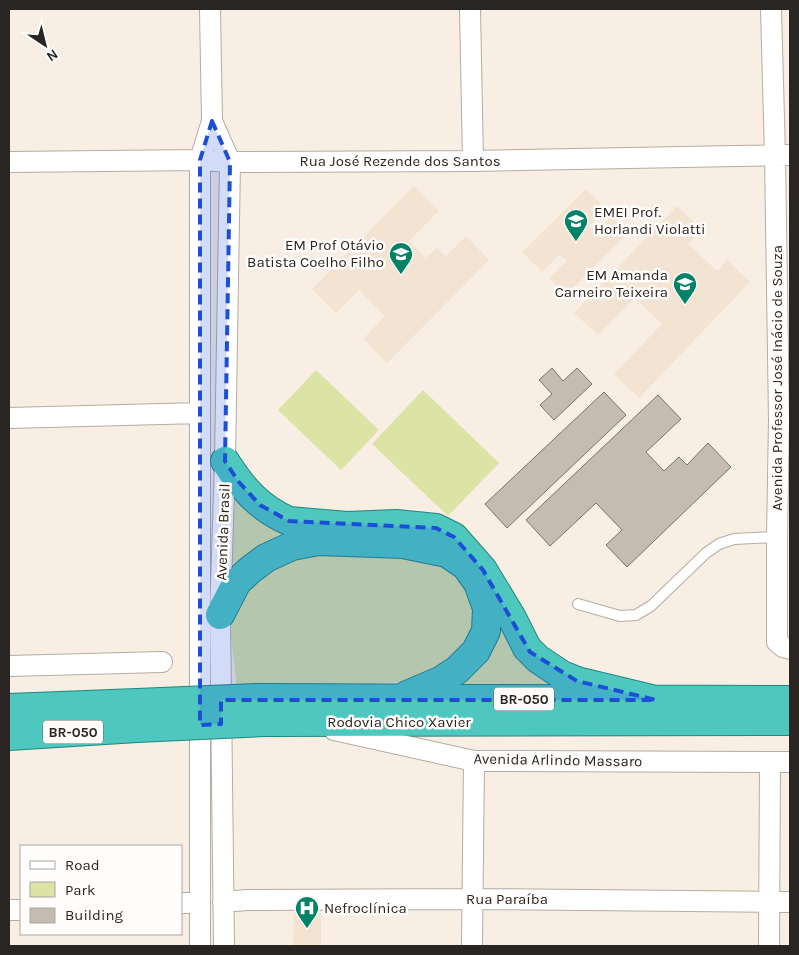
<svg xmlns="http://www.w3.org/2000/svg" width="799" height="955" font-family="Karla,sans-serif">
  <rect width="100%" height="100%" fill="#f8eee4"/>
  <!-- built -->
  <path fill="#f2e3d3" d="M414,186L439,211L409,241L426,258L437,248L446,256L466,236L489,260L387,363L363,339L385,316L359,290L336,313L312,289Z
    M586,189L606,209L589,226L596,232L612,216L629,232L566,295L549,278L567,261L560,254L542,272L522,252Z
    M677,206L701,229L688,244L717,271L727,260L750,282L639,398L614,374L662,324L635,298L598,335L574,313Z
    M294,912L321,913V946H293Z"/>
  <!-- green -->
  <path fill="#dbe4a4" d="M316,370L379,430L341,470L278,410Z
    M423,390L499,463L448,516L372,444Z
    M231,480L239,491L253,505L273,521L292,527L316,530L403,529L436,535L449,542L470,562L485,579L519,645L542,676L554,689L451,683C456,679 462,676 467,671C476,663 496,637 497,624C497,621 495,616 495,613C488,582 462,552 432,541C411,533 387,534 365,534C344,534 324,534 304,534C276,541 248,559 230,581Z
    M400,550L459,572L476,604L472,630L457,659L411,682L237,689L231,636L232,620L238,594L290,554Z"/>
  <!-- building -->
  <path fill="#c4bbb1" stroke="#7b736a" d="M552,368L563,381L577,368L592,384L554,420L540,405L552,394L539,380Z
    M604,392L626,415L507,528L485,504Z
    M658,395L681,419L646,452L664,471L679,457L687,465L708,443L731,467L627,567L606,545L622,530L596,503L550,546L526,520Z"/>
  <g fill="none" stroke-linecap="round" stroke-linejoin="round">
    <!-- service casing -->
    <g stroke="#b5aca3" stroke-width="12">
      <path id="service" d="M578,604L620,616L636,615L651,606L706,553L719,544L734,539L777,537"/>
    </g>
    <!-- minor casing -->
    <g stroke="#b5aca3" stroke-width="22">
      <path id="minor" d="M470,9L473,161
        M771,9L775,155L779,420L777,537V642L783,647L790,649
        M212,121L230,162L225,461L220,615L224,946
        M9,162L200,160L230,162L473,161L790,155
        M9,418L200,413
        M9,666L162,662
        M334,730L474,761L790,762
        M223,902L247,900L472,899L790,902
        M181,903H200
        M9,910H21
        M200,946V160L212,121L210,9
        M472,946L474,761
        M769,946L770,763"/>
    </g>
    <!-- trunk casing -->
    <g stroke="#24867e" stroke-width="30">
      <path id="trunk" d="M225,461C242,488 259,508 289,521L347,526L396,524L436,528L454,537L483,570L512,618L527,648L538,659L562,675L577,681L656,700
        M220,615L237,582L250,570L266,558L292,546L318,541L403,544L447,553L466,566L478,583L487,608L486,631L476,651L457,670L440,681L407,695
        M259,698L790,700
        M9,708L137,703
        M264,722L790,721
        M9,736L137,728"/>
    </g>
    <!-- service -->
    <use href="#service" stroke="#fff" stroke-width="10"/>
    <!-- minor -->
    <use href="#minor" stroke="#fff" stroke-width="20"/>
    <!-- trunk -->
    <use href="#trunk" stroke="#4ec8bf" stroke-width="28"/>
    <!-- trunk-bridge casing -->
    <g stroke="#24867e" stroke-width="30" stroke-linecap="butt">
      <path id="trunk-bridge" d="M137,703L259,698
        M137,728L264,722"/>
    </g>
    <!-- trunk-bridge -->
    <use href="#trunk-bridge" stroke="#4ec8bf" stroke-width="28"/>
  </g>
  <!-- marked area -->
  <path fill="#1d4ed8" fill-opacity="0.2" stroke="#1d4ed8" stroke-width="4" stroke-dasharray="10 6" stroke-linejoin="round" d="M212,121L230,162L225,461L238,481L260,505L289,521L436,528L454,537L483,570L530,652L577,681L656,700H221V724L200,725V160Z"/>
  <!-- icons -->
  <defs>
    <g id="school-pin" transform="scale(1.25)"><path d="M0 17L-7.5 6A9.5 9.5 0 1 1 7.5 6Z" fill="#028365" stroke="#fffdfb"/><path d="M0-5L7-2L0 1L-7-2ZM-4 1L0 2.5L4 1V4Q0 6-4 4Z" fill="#fff"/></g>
    <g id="hospital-pin" transform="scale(1.25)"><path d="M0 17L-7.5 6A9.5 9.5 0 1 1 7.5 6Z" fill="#028365" stroke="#fffdfb"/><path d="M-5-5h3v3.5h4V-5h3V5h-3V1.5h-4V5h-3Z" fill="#fff"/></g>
  </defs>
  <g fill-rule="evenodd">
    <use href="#school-pin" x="576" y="221"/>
    <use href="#school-pin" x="401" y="254"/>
    <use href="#school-pin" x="685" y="284"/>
    <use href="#hospital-pin" x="307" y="908"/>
  </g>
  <g text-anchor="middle" stroke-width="5" stroke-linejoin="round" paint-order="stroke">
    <!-- shield labels -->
    <g fill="#fffdfb" stroke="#696663" stroke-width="1">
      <rect x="494" y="687.5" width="60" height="23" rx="4"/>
      <rect x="43" y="720.5" width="60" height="23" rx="4"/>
    </g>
    <g font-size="14" font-weight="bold" fill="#292522">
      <text x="524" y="704">BR-050</text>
      <text x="73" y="737">BR-050</text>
    </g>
    <!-- street labels -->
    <g font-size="15" fill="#292522" stroke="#fffdfb">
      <text x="400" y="166">Rua José Rezende dos Santos</text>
      <text transform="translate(777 378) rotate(-90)" y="5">Avenida Professor José Inácio de Souza</text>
      <text transform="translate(223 532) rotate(-88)" y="5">Avenida Brasil</text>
      <text x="399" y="727">Rodovia Chico Xavier</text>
      <text transform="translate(558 760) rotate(1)" y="5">Avenida Arlindo Massaro</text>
      <text x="507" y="904">Rua Paraíba</text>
    </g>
    <!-- poi labels -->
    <g font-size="15" fill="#292522" stroke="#fffdfb" text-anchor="start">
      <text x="594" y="217">EMEI Prof.<tspan x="594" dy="17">Horlandi Violatti</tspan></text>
      <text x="384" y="250" text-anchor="end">EM Prof Otávio<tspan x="384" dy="17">Batista Coelho Filho</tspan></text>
      <text x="668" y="280" text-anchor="end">EM Amanda<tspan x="668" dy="17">Carneiro Teixeira</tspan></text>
      <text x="324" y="913">Nefroclínica</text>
    </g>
  </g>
  <!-- border -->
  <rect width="799" height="955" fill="none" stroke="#292522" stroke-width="20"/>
  <!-- legend -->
  <rect x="20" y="845" width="162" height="90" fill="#fffdfb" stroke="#a9a7a4"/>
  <rect x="30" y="861" width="25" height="8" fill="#ffffff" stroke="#a9a7a4"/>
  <text x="65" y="870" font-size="15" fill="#292522">Road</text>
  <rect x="30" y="882" width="25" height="15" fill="#dbe4a4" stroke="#a9a7a4"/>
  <text x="65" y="895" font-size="15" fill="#292522">Park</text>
  <rect x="30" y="908" width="25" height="15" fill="#c4bbb1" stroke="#a9a7a4"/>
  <text x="65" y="920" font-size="15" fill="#292522">Building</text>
  <!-- north arrow -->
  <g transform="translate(45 45) rotate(145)" stroke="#fffdfb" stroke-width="4" paint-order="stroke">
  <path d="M0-4L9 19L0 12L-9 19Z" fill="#292522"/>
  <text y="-8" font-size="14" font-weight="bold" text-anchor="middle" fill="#292522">N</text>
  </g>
</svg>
